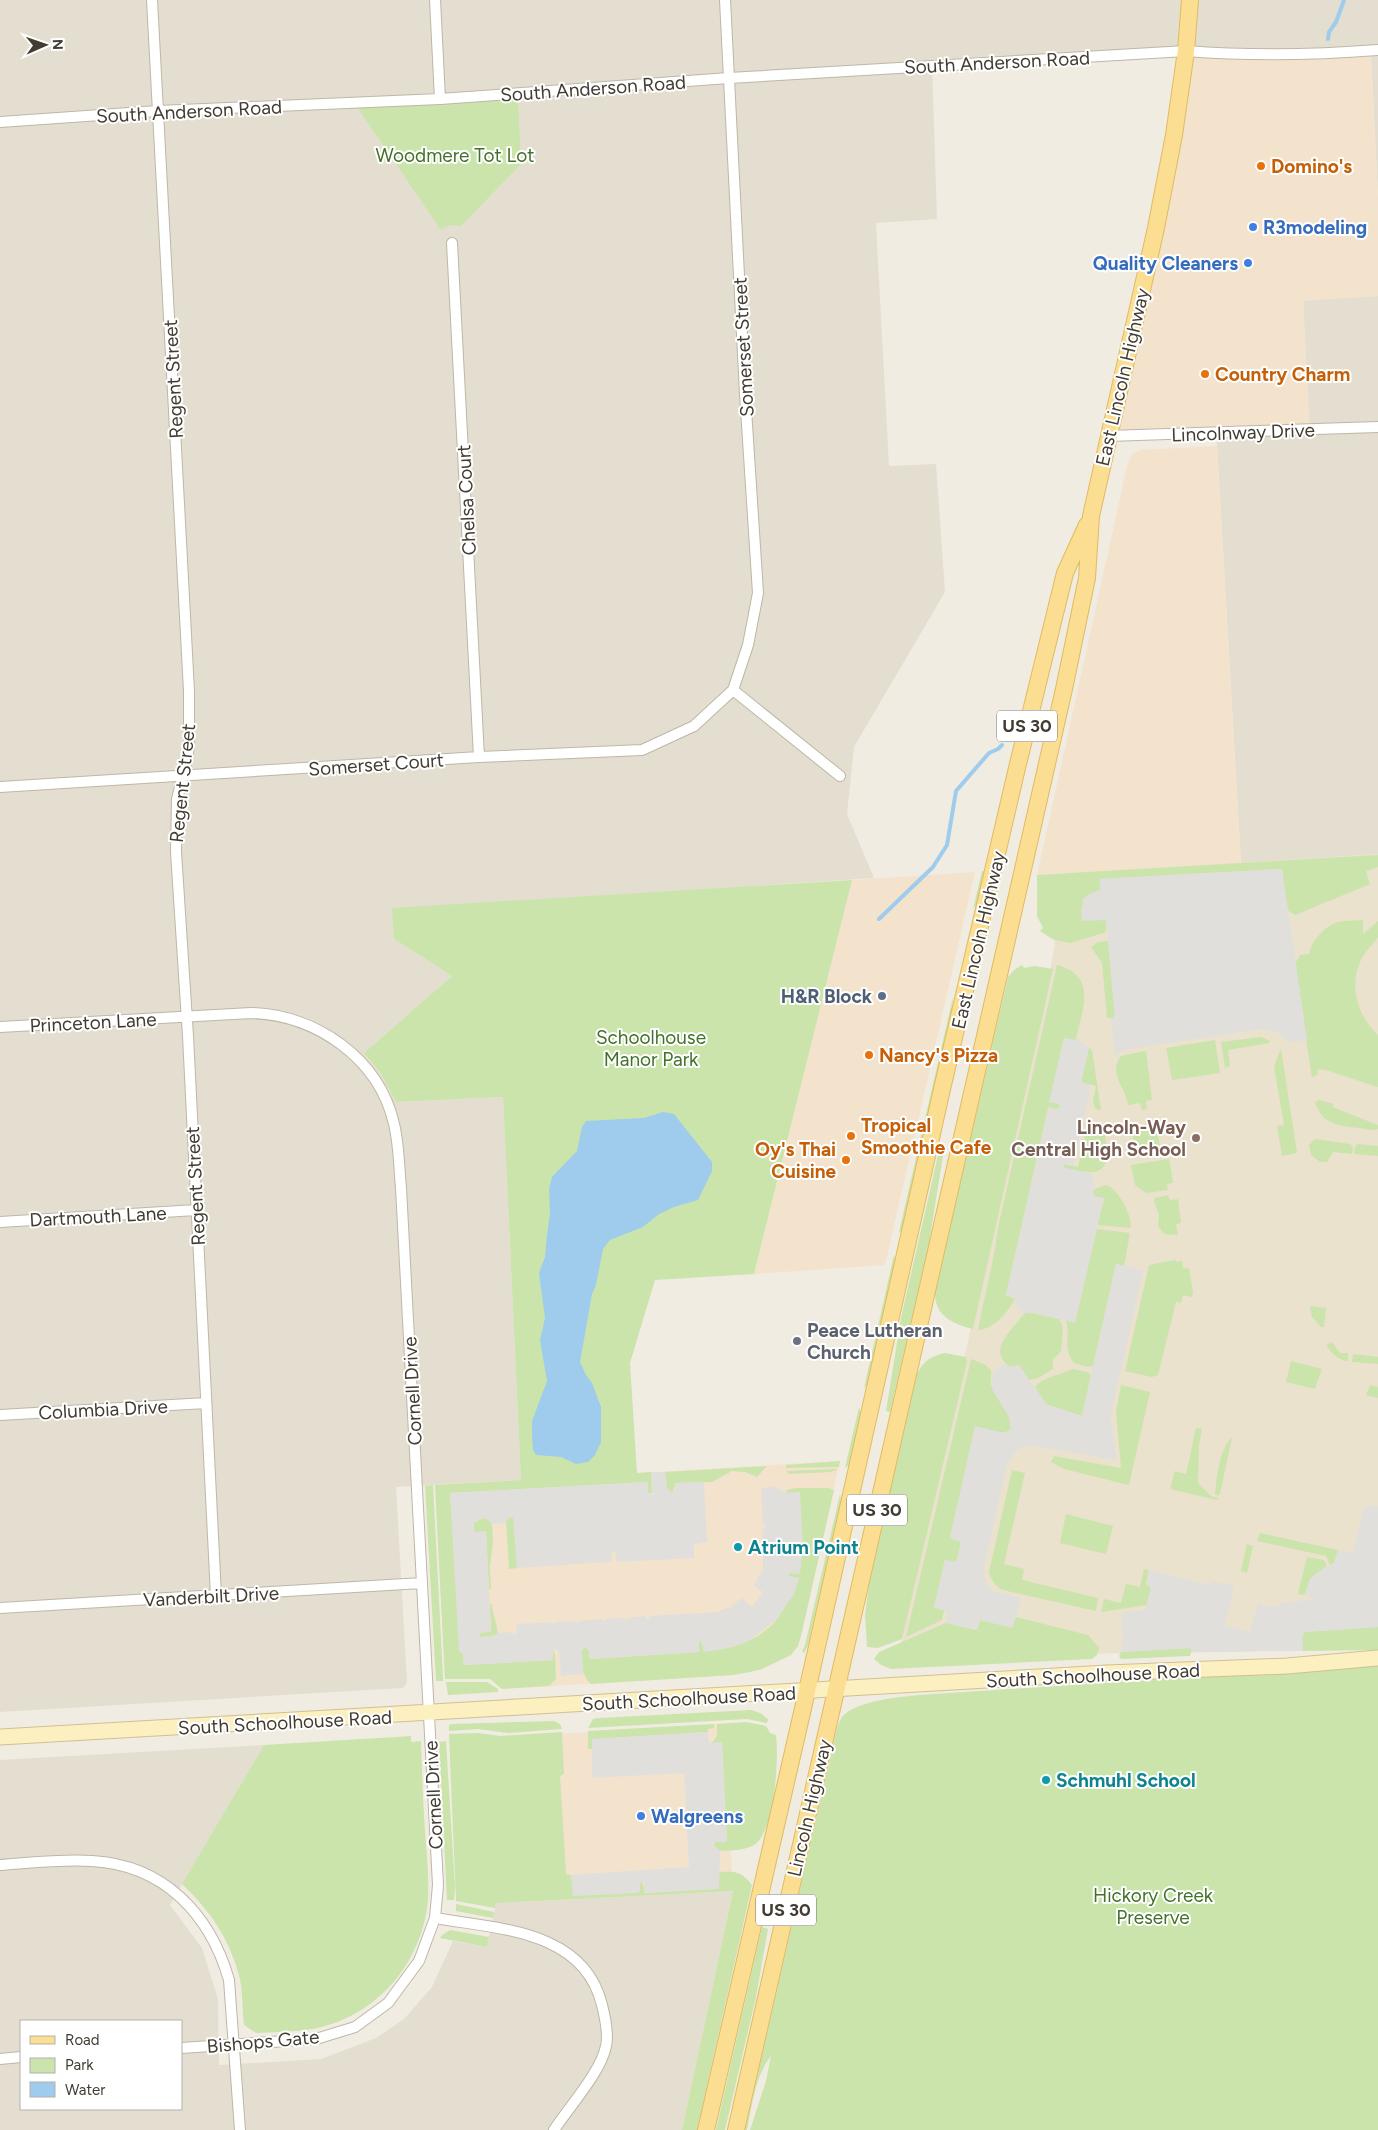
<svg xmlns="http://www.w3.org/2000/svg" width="1378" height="2130" font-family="Figtree,sans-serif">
  <rect width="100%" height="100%" fill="#f1ece2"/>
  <!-- residential -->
  <path fill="#e4ded0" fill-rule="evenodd" d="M0,0H1187L1184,49L932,63L937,219L876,223L889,466L936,464L945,592L854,747L847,814L874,878L398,909L394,939L452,976L364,1053L380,1072L396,1102L503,1097L521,1480L396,1487L407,1683L403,1688L0,1712Z
    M1193,0H1378V48L1316,52L1190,49Z
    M1378,54V197L1371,55Z
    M1378,296V854L1241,863L1216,429L1309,426L1303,300Z
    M264,1745L170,1905L202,1948L218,1999L219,2065L321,2059L376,2038L404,2019L432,1987L453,1941L487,1947L496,1903L733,1891L682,2130H0V1760ZM21,2021H181V2109H21Z"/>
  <!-- commercial -->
  <path fill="#f3e3cd" d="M1189,55L1241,59H1313L1371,55L1378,197V296L1303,301L1310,426L1112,433Z
    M1217,446L1241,863L1037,875L1127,466L1132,454L1140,450Z
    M975,872L885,1265L754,1274L852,880Z
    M840,1461L801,1636L798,1646L791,1655L762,1669L733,1675L502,1689L490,1679H445L435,1485Z
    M724,1724L733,1891L496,1903L487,1738Z"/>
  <!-- education -->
  <path fill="#eae2cc" d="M1378,854V1643L1234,1652L1052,1654L900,1647L1049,977L1067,873Z"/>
  <!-- green -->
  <path fill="#cae4ac" d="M518,98L521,164L461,226L451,225L441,230L357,107Z
    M1378,855V867L1366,871L1370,884L1295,915L1287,910L1281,869L1100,879V891L1106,920V932L1071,943L1054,940L1040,931L1043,928L1037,916V875Z
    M982,871H985L978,902L973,909Z
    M852,880L754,1274L655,1280L630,1363L637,1473L651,1472L652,1493H648V1482L450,1493L464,1665L553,1660V1649L555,1653L556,1679L549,1686L502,1689L490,1679H445L435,1485L521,1480L503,1097L396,1102L380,1072L364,1053L452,976L394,939L392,908Z
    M1363,920V934L1378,921C1378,925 1378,934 1378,937C1375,943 1367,949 1363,956C1348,983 1356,1014 1378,1035V1087L1326,1070L1317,1069L1318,1074L1312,1078L1295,964L1300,955L1309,954C1311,941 1325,926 1338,922C1346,920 1355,921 1363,920Z
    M1108,941L1115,1015L1113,1018H1107L1102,963L1091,947L1098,942Z
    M1022,965L1024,968L1035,966L1053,969L973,1329C954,1324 935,1317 935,1293L1008,977L1014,970Z
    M1057,965C1097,975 1083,1009 1076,1038L1075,1040L1064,1038L1050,1102L1059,1104L1060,1106L1058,1109L1048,1108L1006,1295L1015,1299C1008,1312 994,1329 978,1330C984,1296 994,1263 998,1228Z
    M953,997L952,1010L903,1231L899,1232Z
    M1261,1037L1270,1041L1269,1043L1228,1050L1230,1066L1225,1068L1221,1042Z
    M1215,1040L1220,1073L1172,1080L1166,1048Z
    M1089,1048L1092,1050L1101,1110H1099L1095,1108L1093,1101L1096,1086L1081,1082Z
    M1281,1049L1297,1153L1282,1156L1277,1126L1284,1125L1274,1066Z
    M1146,1051L1152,1100L1146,1101L1147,1109L1142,1110L1140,1103L1128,1105C1127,1089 1107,1073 1121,1056Z
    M1320,1100L1334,1104L1332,1107L1378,1125V1129C1373,1131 1365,1129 1359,1128C1338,1126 1322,1124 1315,1102Z
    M1149,1123L1150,1130L1157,1129L1161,1152L1136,1156L1132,1132L1145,1130L1144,1124Z
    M1086,1131L1105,1135C1112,1176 1099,1176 1064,1168L1063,1164L1078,1167Z
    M1315,1139L1350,1144L1353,1147L1352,1154L1333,1152L1327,1162H1320L1311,1155L1309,1145Z
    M1358,1144L1378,1146V1156L1354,1154L1355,1147Z
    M938,1155L943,1156L929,1243L890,1412L886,1411L901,1318Z
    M1169,1159L1173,1183L1167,1184L1168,1190L1146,1193L1135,1185L1131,1165Z
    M1106,1185C1118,1188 1132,1215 1131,1228L1097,1225L1104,1199L1094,1196L1093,1192L1095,1189Z
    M1168,1195L1170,1200L1178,1199L1181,1223L1176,1224L1178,1235L1164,1234L1158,1226L1159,1215L1154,1201L1155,1198Z
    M1097,1229L1130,1233L1124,1266L1116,1264L1093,1366L1087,1367L1074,1363C1062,1347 1071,1338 1066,1320L1075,1322Z
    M894,1255L896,1262L868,1384L864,1388Z
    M1175,1260L1176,1262L1182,1261L1183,1269L1189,1268L1193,1292L1192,1297L1183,1295L1181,1303L1176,1302L1158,1375L1152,1377L1125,1371L1149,1265Z
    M1310,1306L1326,1308L1324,1327H1321L1312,1317Z
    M1027,1312L1059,1319L1063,1327L1061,1351L1053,1360V1369L1038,1378L1029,1380L1019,1365L1010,1367C992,1353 1002,1341 1013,1327C1018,1322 1021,1316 1027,1312Z
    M1332,1342L1340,1353H1348V1361C1337,1360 1333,1354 1326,1345Z
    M945,1353L966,1357L967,1362L902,1639L878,1648L867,1647L865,1615L869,1585L916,1377C922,1362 930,1356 945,1353Z
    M1353,1354L1378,1357V1364L1352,1362Z
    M971,1359L984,1364L991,1370V1385L1009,1417L1011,1429L1004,1433L975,1427L950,1538L961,1542L957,1560L953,1562L945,1560L934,1608L944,1610L942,1620L906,1637Z
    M1291,1361L1322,1369L1315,1389L1286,1382Z
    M1073,1369L1087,1372L1091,1375L1082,1416L1046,1404L1035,1387C1044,1376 1061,1375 1073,1369Z
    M1121,1385L1150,1392L1129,1485L1064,1469L1051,1462L1054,1456L1121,1468L1116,1411Z
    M1370,1385L1378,1387V1398L1366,1395Z
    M859,1407L861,1413L849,1465L845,1468Z
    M1196,1428L1202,1429L1199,1445L1198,1483L1211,1496L1218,1498L1217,1500L1170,1489L1175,1471L1186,1474Z
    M1232,1437L1220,1494L1218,1496L1215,1494C1217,1475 1219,1451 1232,1437Z
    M840,1461L839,1467L786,1468V1465Z
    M767,1466L757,1477L745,1472L732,1471L712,1482L676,1483L672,1493L667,1488L665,1472Z
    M838,1469L831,1472L789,1474L786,1471Z
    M1012,1470L1025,1473L1004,1564L1024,1569L1022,1580L1098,1598L1096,1611L1003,1590C995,1586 992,1581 989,1572Z
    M433,1485L443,1677V1681H436L425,1486Z
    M796,1488H828L834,1490L801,1636L798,1646L791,1655L762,1669L750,1672L733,1675L591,1684C581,1675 582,1663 582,1650L585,1647L589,1650L590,1659L699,1652V1642L701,1640L704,1651C730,1650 760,1641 777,1619C786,1607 792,1591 799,1578L789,1576L788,1572L800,1574L799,1492L788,1493L786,1490Z
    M840,1494L841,1501L808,1645L804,1653L802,1651L805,1645Z
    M1066,1514L1113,1526L1106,1554L1060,1543Z
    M509,1517L513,1518L515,1522L517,1568L509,1569L506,1521Z
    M483,1518L489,1520L492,1524L493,1542L490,1567L491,1589H489L486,1532H474V1523Z
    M1260,1533L1338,1550L1334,1563L1330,1565L1326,1556L1257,1541Z
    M1247,1544L1253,1546L1247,1573L1241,1571Z
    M1307,1557L1324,1560L1327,1566L1310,1579L1305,1595L1298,1594Z
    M1144,1569L1149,1570L1146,1584L1151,1588L1147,1605L1101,1612L1104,1599L1121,1603L1126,1584L1140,1587Z
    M490,1604H492C492,1615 499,1626 497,1635L481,1638L479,1635L480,1633L491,1631Z
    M1016,1617L1088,1635L1099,1648L1097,1655L1092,1659L891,1669L881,1665L874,1659L879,1652L946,1623L977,1630L980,1620L1012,1627Z
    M1378,1627V1650L1303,1651L1302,1637L1305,1632Z
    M1190,1648L1192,1650L1190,1656L1121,1659L1119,1656L1121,1652Z
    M1378,1665V2130H750L766,2081L771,2056C755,2076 752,2106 747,2130H745L837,1728C838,1725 840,1720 842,1717C855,1701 899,1697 919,1695Z
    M446,1682H487L498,1689V1692L448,1695Z
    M751,1710L760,1713L769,1720L766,1723L747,1719L588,1728L593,1719L599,1718Z
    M554,1721L560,1724L562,1729L507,1733L478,1729L449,1731V1725L452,1724Z
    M746,1722L766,1726L770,1733L776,1735C779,1758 775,1832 754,1845C744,1851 731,1850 720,1851L714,1847L715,1842H727L722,1743L711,1744L717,1736V1724Z
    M714,1724V1728L708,1729V1732L593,1739L592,1749H588V1731Z
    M562,1732L564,1774L560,1776L566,1874L639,1893L640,1882L642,1881L645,1893L719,1888V1874L720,1872C735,1870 743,1873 752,1885L697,2130H682L733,1891L496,1903L495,1908L456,1901L449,1734L478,1733L500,1736Z
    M411,1736V1742L421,1741C422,1772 423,1802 425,1832C427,1855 429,1878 428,1900C422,1964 376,2017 313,2029C294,2032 275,2032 256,2033L244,2025C242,2009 243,1990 239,1975C228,1936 210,1911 182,1884L264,1745Z
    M446,1741L455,1888L454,1900H447L439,1742Z
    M456,1904L494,1912L493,1918L456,1911Z
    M762,1927L768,1929L756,1997L725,2130H716Z
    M450,1930L489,1937L487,1947L440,1938L442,1935Z"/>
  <!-- parking -->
  <path fill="#e1dfdb" d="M1282,869L1307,1040L1288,1042L1276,1031L1261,1029L1123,1050L1115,1056L1111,1018L1114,1017L1115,1015L1106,920L1082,921L1081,911L1083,899L1089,894L1100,890V879Z
    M1064,1038L1075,1040L1076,1038L1089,1048L1081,1082L1091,1085L1073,1166L1063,1164L1062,1167L1092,1174L1095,1189L1093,1192L1094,1196L1104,1198L1075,1323L1031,1312L1024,1314L1014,1302V1297L1006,1295L1049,1107L1058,1109L1060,1107L1059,1104L1049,1102Z
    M1116,1264L1143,1270L1112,1410L1111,1423L1117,1460L1034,1446H1026L1017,1450L1007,1464L983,1572L987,1584L994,1592L1021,1598L1016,1617L1012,1628L980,1620L977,1630L946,1623L947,1611L934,1608L945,1560L953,1562L957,1560L961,1542L950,1538L975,1426L1000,1432H1008L1011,1429L1009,1417L992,1389V1375L1005,1363L1010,1367L1019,1365L1046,1404L1082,1416Z
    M651,1472H665L667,1488L672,1493L675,1488L676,1483L704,1482L707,1542L694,1544V1558L619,1562L616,1561V1553L612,1551L611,1561L608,1562L517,1568L513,1518L509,1517L506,1523L492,1524L486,1518L479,1519L474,1523V1530L475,1532L486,1531L491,1632L480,1633L479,1637L494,1636L498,1633L512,1632L516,1635L517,1624L531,1623L533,1625L535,1623L552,1622L554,1624L557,1622L574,1621L577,1623L579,1621L602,1619L604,1621L606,1619L624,1618L626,1620L628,1618L645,1616L648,1619L650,1616L716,1612L727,1608L731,1609L732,1605L742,1598L749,1605L753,1606L763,1592L754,1586L760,1573L763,1571V1529L766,1527L763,1524L761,1489L772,1486L788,1493L800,1492L803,1548L800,1574L788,1573L789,1576L799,1578L794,1594L776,1620L747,1642L718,1650L704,1652L701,1640L699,1642V1652L589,1659V1650L585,1647L582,1650L583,1674L561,1676L559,1652L554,1648L553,1660L464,1665L463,1654L459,1651L450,1493L648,1482V1493L650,1494L652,1491Z
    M1378,1506V1627L1305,1632L1302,1637L1303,1651L1192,1652V1650L1190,1648L1121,1652L1123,1639L1121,1613L1144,1610L1146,1607L1151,1588L1146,1584L1149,1570L1210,1585L1211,1581L1234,1586L1225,1626L1250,1632L1258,1603L1273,1607L1283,1603L1314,1599L1305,1595L1310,1579L1318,1572L1334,1563L1338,1550L1353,1553L1364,1507Z
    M708,1732L709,1743L722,1742L727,1842H715L714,1846L720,1851L719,1889L644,1893V1882L641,1881L639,1893L573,1896L571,1876L569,1875L689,1867L684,1773L592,1778V1739Z"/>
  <!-- water -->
  <path fill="#9fcced" d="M663,1112L674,1114L712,1162V1171L698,1200L674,1207L659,1214L643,1227L610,1240L603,1249L596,1285L592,1294L580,1362L586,1375L592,1383L601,1407V1442L595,1455L588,1462L576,1464L561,1457L536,1455L533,1450L532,1435V1421L547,1381L540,1340L545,1318L539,1273L545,1257L547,1235L550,1214L549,1189L552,1177L577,1151L582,1127L586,1121L644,1118Z"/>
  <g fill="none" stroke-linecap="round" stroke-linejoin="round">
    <!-- stream -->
    <path stroke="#9fcced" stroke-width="4" d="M1328,39L1329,32L1336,22L1344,0
      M879,919L933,867L947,845L956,791L989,753L998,749L1002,745"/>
    <!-- street casing -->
    <g stroke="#beb7a8" stroke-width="12">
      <path id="street" d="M152,0L189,691V746L186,764L177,799L176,852L188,1036L216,1596
        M435,0L440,99
        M0,122L158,111L440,99L729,78L1186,51C1251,56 1314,55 1378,50
        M452,243L479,757
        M1108,436L1378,427
        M733,690L840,776
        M0,787L479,757L642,750L694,726L733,690L748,645L758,593L745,394L725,0
        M0,1027L251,1013C316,1015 379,1058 394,1124C399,1144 399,1167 401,1188L438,1885L435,1918L419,1961L388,2003L355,2027L316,2039L181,2048
        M0,1222L196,1210
        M0,1415L206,1403
        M0,1608L422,1583
        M0,1865C30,1863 61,1859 92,1861C164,1865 210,1914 229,1980L240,2130
        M435,1918C498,1929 584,1930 602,2005C605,2017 609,2034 606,2046C601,2072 569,2107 554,2130
        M0,2059L21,2057"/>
    </g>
    <!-- secondary casing -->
    <g stroke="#d0c093" stroke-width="17">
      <path id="secondary" d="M0,1737L1107,1673L1287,1666L1378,1658"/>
    </g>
    <!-- primary casing -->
    <g stroke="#dfbb62" stroke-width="18">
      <path id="primary" d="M706,2130L807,1691L942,1089L1017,768L1065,573L1087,525
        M736,2130L1064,689L1087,578L1091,516L1156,228L1174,135L1186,51L1190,0"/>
    </g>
    <!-- street -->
    <use href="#street" stroke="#fff" stroke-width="10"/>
    <!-- secondary -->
    <use href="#secondary" stroke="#fcefc0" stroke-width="15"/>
    <!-- primary -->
    <use href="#primary" stroke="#fbde91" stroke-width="16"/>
  </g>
  <!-- markers -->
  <g fill="#e8710a" stroke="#fff" stroke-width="2">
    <circle cx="1261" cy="166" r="5"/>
    <circle cx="1205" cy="374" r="5"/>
    <circle cx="869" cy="1055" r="5"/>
    <circle cx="851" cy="1136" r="5"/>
    <circle cx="846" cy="1160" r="5"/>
  </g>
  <g fill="#3f7fe0" stroke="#fff" stroke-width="2">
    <circle cx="1253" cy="227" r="5"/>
    <circle cx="1248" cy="263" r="5"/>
    <circle cx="641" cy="1816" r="5"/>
  </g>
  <circle fill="#5c6f8a" stroke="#fff" stroke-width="2" cx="882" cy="996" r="5"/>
  <circle fill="#8d6e63" stroke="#fff" stroke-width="2" cx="1196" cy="1138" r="5"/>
  <circle fill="#6b7280" stroke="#fff" stroke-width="2" cx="797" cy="1341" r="5"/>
  <g fill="#0f9aa8" stroke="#fff" stroke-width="2">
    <circle cx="738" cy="1547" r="5"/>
    <circle cx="1046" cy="1780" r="5"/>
  </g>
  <g text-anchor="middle" stroke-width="4" stroke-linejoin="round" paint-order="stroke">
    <!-- shield labels -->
    <g fill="#fff" stroke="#7b7670" stroke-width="1">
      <rect x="997" y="710.5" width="60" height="31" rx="4"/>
      <rect x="847" y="1494.5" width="60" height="31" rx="4"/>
      <rect x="756" y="1894.5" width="60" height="31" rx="4"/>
    </g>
    <g font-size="18" font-weight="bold" fill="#423c33">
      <text x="1027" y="732">US 30</text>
      <text x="877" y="1516">US 30</text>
      <text x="786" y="1916">US 30</text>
    </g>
    <!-- street labels -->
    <g font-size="19" fill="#423c33" stroke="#fff">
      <text transform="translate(997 62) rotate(-3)" y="7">South Anderson Road</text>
      <text transform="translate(593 88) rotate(-4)" y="7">South Anderson Road</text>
      <text transform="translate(189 111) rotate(-3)" y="7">South Anderson Road</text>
      <text transform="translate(743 347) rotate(-93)" y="7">Somerset Street</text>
      <text transform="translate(1122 377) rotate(-77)" y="7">East Lincoln Highway</text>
      <text transform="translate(173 379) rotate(-93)" y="7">Regent Street</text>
      <text transform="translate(1243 432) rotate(-2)" y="7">Lincolnway Drive</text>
      <text transform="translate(466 500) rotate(-93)" y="7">Chelsa Court</text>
      <text transform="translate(376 764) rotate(-4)" y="7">Somerset Court</text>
      <text transform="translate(182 783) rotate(-84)" y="7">Regent Street</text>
      <text transform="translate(978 940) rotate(-77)" y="7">East Lincoln Highway</text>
      <text transform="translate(93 1022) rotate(-3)" y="7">Princeton Lane</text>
      <text transform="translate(195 1186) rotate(-93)" y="7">Regent Street</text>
      <text transform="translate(98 1216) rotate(-3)" y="7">Dartmouth Lane</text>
      <text transform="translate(412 1391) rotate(-93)" y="7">Cornell Drive</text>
      <text transform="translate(103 1409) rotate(-3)" y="7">Columbia Drive</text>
      <text transform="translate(211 1596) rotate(-3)" y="7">Vanderbilt Drive</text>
      <text transform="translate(1093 1675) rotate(-3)" y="7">South Schoolhouse Road</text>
      <text transform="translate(689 1698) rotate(-3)" y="7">South Schoolhouse Road</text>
      <text transform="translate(285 1722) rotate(-3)" y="7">South Schoolhouse Road</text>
      <text transform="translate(433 1795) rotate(-93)" y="7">Cornell Drive</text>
      <text transform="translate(809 1808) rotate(-77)" y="7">Lincoln Highway</text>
      <text transform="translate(263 2041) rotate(-5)" y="7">Bishops Gate</text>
    </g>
    <!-- park labels -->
    <g font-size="19" fill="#437129" stroke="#fff">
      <text x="455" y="162">Woodmere Tot Lot</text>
      <text x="651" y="1044">Schoolhouse<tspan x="651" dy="22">Manor Park</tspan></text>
      <text x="1153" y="1902">Hickory Creek<tspan x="1153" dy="22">Preserve</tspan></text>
    </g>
    <!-- food labels -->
    <g font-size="19" font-weight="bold" fill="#c56008" stroke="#fff" text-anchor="start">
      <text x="1271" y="173">Domino's</text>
      <text x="1215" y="381">Country Charm</text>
      <text x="879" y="1062">Nancy's Pizza</text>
      <text x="861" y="1132">Tropical<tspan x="861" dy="22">Smoothie Cafe</tspan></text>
      <text x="836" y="1156" text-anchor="end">Oy's Thai<tspan x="836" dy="22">Cuisine</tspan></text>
    </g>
    <!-- shop labels -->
    <g font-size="19" font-weight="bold" fill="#366cbe" stroke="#fff" text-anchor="start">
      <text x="1263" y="234">R3modeling</text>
      <text x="1238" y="270" text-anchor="end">Quality Cleaners</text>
      <text x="651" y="1823">Walgreens</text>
    </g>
    <!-- service labels -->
    <g font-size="19" font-weight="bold" fill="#4e5e75" stroke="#fff" text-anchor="end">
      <text x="872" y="1003">H&amp;R Block</text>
    </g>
    <!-- education labels -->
    <g font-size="19" font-weight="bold" fill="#785e54" stroke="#fff" text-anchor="end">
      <text x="1186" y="1134">Lincoln-Way<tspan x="1186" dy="22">Central High School</tspan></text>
    </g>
    <!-- worship labels -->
    <g font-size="19" font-weight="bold" fill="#5b616d" stroke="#fff" text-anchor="start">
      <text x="807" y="1337">Peace Lutheran<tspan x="807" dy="22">Church</tspan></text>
    </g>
    <!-- culture labels -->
    <g font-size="19" font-weight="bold" fill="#0d838f" stroke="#fff" text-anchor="start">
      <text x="748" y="1554">Atrium Point</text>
      <text x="1056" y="1787">Schmuhl School</text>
    </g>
  </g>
  <!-- legend -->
  <rect x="20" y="2020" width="162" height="90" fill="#ffffff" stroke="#b3b1ad"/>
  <rect x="30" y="2036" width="25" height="8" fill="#fbde91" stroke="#b3b1ad"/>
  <text x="65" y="2045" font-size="15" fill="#423c33">Road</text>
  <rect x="30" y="2058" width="25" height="15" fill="#cae4ac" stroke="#b3b1ad"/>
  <text x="65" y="2070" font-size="15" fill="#423c33">Park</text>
  <rect x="30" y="2082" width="25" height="15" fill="#9fcced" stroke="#b3b1ad"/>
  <text x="65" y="2095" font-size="15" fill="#423c33">Water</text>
  <!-- north arrow -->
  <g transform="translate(45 45) rotate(88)" stroke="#ffffff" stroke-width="4" paint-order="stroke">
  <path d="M0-4L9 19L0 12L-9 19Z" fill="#423c33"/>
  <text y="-8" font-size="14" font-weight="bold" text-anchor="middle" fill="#423c33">N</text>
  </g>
</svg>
